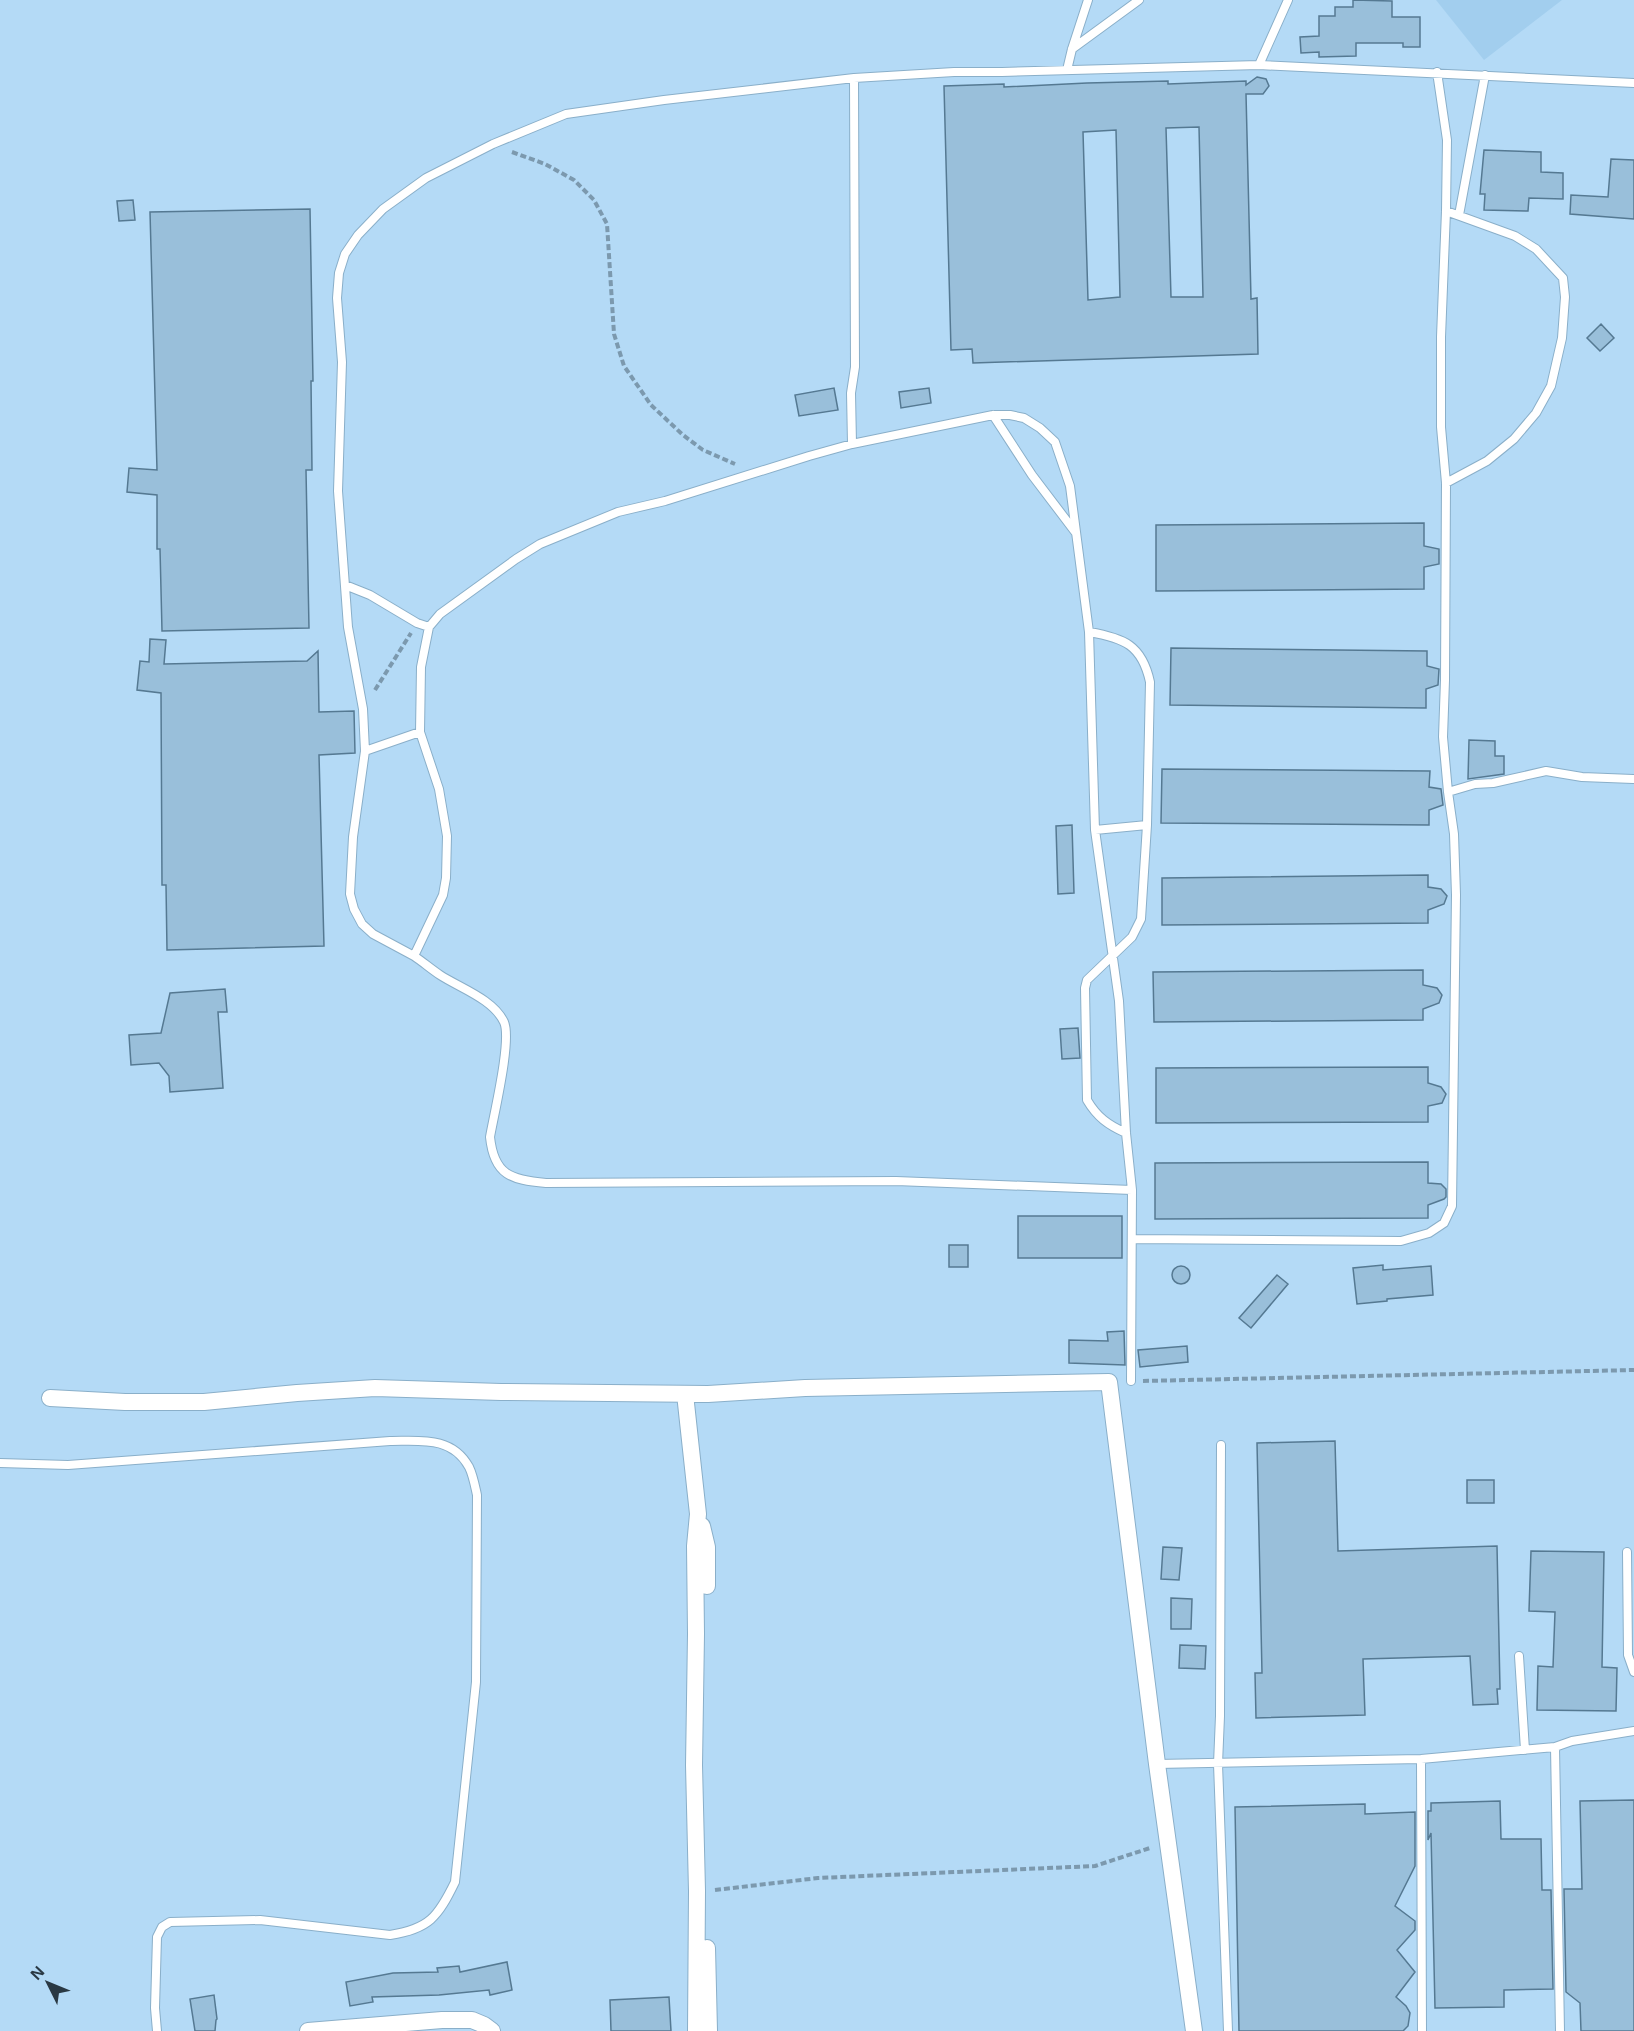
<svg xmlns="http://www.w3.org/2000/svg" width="1634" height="2031" font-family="Helvetica,sans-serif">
  <rect width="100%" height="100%" fill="#b4daf6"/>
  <!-- built -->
  <path fill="#a2ceee" d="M1436,0H1562L1484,60Z"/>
  <!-- building -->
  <path fill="#99bfda" stroke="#557992" stroke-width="1.5" fill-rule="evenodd" d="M1353,0L1392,1V17H1420V47H1403V43H1356V56L1319,57V52L1301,53L1300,37L1319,36V16H1335V7H1353Z
    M1257,77L1266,79L1269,86L1263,94H1246L1251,299L1257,298L1258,354L973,363L972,349L951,350L944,86L1004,84V87L1087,83L1168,81V84L1246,81V85ZM1199,127L1203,297H1171L1166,128ZM1116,130L1120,297L1088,300L1083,132Z
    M1484,150L1541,152V172L1563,173V199L1529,198L1528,211L1484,210L1485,194H1480Z
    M1611,159L1634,160V219L1570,214L1571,195L1608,197Z
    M133,200L135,220L119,221L117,201Z
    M310,209L313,381H311L312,470H306L309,628L162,631L160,549H157V495L127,492L129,468L157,470L150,212Z
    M1601,324L1614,338L1600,351L1587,338Z
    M834,388L838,410L799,416L795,395Z
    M929,388L931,403L901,408L899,392Z
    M1424,523V546L1439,549V564L1424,567V589L1156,591V525Z
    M150,639L166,640L164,664L307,661L318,651L319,712L354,711L355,753L319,755L324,946L167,950L166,885H162L161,693L137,690L140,661L149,662Z
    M1171,648L1427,651V666L1439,669L1438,685L1426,689V708L1170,705Z
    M1469,740L1495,741V756H1504V774L1468,779Z
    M1162,769L1430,771L1429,787L1441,789L1443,805L1429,810V825L1161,823Z
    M1072,825L1074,893L1058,894L1056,826Z
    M1428,875V887L1441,889L1447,896L1444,904L1428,910V923L1162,925V878Z
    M1423,970V985L1437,988L1442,995L1439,1003L1423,1009V1020L1154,1022L1153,972Z
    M225,989L227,1012H218L223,1088L170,1092L169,1076L159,1063L131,1065L129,1035L161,1033L170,993Z
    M1078,1028L1080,1058L1062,1059L1060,1029Z
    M1428,1067V1083L1441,1087L1446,1094L1442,1103L1428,1106V1122L1156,1123V1068Z
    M1428,1162V1183L1441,1184L1446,1189V1197L1444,1199L1428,1205V1218L1155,1219V1163Z
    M1018,1216H1122V1258H1018Z
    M949,1245H968V1267H949Z
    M1383,1265V1270L1431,1266L1433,1295L1387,1299V1301L1357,1304L1353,1268Z
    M1172 1275a9 9 0 1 1 18 0a9 9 0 1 1-18 0Z
    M1277,1275L1288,1284L1251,1328L1239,1318Z
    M1124,1331L1125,1365L1069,1363V1340L1108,1341L1107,1332Z
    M1187,1346L1188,1362L1140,1367L1138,1350Z
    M1335,1441L1338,1551L1497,1546L1500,1689H1497L1498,1704L1473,1705L1470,1656L1363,1659L1365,1715L1256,1718L1255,1673H1262L1257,1443Z
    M1467,1480H1494V1503H1467Z
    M1163,1547L1182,1548L1179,1580L1161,1579Z
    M1531,1551L1604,1552L1602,1667L1617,1668L1616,1711L1537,1710L1538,1666L1553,1667L1555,1612L1529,1611Z
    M1171,1598L1192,1599L1191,1629H1171Z
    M1180,1645L1206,1646L1205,1669L1179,1668Z
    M1634,1800V2031H1581L1580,2003L1566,1992L1564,1889H1582L1580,1801Z
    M1500,1801L1501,1839H1541L1542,1890H1551L1553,1989L1504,1990V2007L1435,2008L1431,1833L1428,1840V1811H1431V1803Z
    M1365,1804V1814L1415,1812V1866L1395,1906L1415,1921V1930L1397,1950L1415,1972L1396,1997L1406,2006L1410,2013L1408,2026L1403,2031H1239L1235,1807Z
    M507,1962L512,1990L490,1995L489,1990L439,1995L372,1997L373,2002L350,2006L346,1982L393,1973L438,1972L437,1968L459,1966L460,1972Z
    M214,1995L217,2019L216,2020L215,2031H195L190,1999Z
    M669,1997L671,2031H611L610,2000Z"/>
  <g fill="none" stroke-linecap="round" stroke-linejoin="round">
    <!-- service casing -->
    <g stroke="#8aafc9" stroke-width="10">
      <path id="service" d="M1072,49L1139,0
        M1259,65L1288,0
        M1067,70L1072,49L1088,0
        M1446,211L1515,236L1536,249L1563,278L1565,297L1562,338L1551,386L1536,413L1514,439L1487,461L1446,483
        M1459,215L1485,75
        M993,415L1032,475L1076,533
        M852,444L851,393L855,367L854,78
        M345,585L370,595L417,623L429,627
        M1089,632C1124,638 1142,645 1150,682L1147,825L1141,919L1132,937L1087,980L1085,988L1087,1100C1097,1117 1108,1125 1126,1133
        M365,751L420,732
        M1448,792L1475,784L1493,783L1546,771L1582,777L1633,779
        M1095,830L1147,825
        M414,956C423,962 431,969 440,975C460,988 493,999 504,1022C512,1040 494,1114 490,1137C494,1175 511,1180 546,1183L896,1181L1132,1190L1131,1381
        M1132,1190L1126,1133L1119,1001L1095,830L1089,632L1070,486L1055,442L1040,428L1024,418L1010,415H993L852,444L809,456L665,501L618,512L540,544L516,559L440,614L429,627L421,667L420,732L439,789L447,836L446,878L443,895L414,956L373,934L362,924L354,909L350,894L353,837L365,751L363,709L348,627L338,491L342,362L337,298L339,273L345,254L358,235L383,209L426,178L493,144L566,114L664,100L854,78L954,72H1002L1259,65L1634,83
        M1133,1239L1401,1241L1429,1233L1444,1223L1452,1206L1456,895L1454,834L1448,792L1443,737L1445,680L1446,483L1441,427V337L1446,211L1447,140L1437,72
        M1221,1445L1220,1716L1218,1764L1228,2031
        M0,1463L68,1465L390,1441C421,1441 452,1436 469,1467C473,1475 475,1486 477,1495L476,1682L455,1882C438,1917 429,1929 390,1935L260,1920L170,1922L162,1927L157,1937L155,2008L157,2031
        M1627,1552L1628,1655L1634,1672
        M1519,1656L1525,1750
        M1555,1747L1572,1741L1634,1731
        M1421,1759L1422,2031
        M1157,1764L1421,1759L1555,1747L1560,2031"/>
    </g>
    <!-- minor casing -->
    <g stroke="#8aafc9" stroke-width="18">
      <path id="minor" d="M685,1394L698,1514L695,1546L696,1634L694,1765L697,1891L696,2031
        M50,1398L125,1402H204L297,1393L375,1388L501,1392L708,1394L805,1388L1109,1382L1157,1764L1194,2031
        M702,1526L707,1547V1586
        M707,1948L709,2031
        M308,2031L442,2020H472L484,2025L492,2031"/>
    </g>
    <!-- path -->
    <path stroke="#7c99ae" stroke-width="4" stroke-dasharray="6 3" stroke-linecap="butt" d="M512,152L545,164L574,180L594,200L607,224L614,334L624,366L651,405L683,435L703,450L735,464
      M375,690L411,633
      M1143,1381L1634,1370
      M715,1890L818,1878L1095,1866L1150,1848"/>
    <!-- service -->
    <use href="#service" stroke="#fff" stroke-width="8"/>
    <!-- minor -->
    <use href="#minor" stroke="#fff" stroke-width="16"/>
  </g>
  <!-- north arrow -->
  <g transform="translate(48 1983) rotate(313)" stroke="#b4daf6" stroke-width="4.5" paint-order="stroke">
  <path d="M0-4.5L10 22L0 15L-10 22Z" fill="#2a3944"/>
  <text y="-9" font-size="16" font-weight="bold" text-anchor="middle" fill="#2a3944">N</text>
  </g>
</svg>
